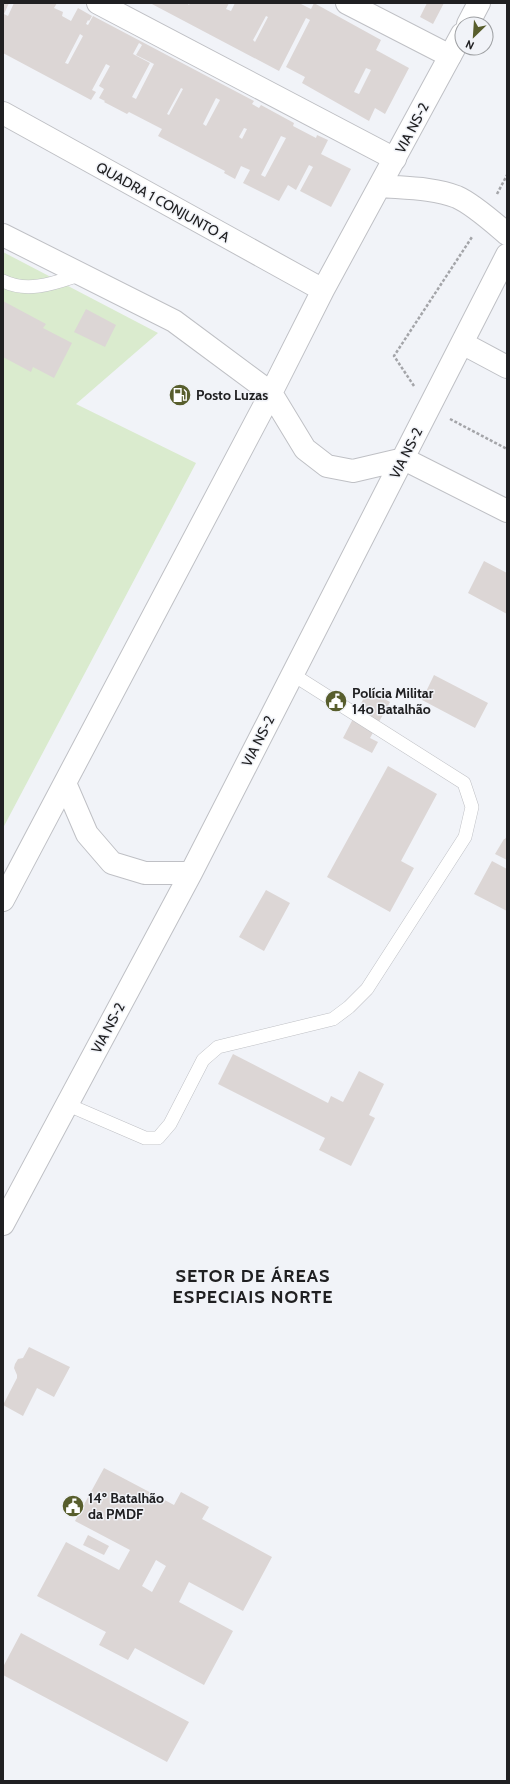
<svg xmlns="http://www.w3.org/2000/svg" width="510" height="1784" font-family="Cabin,sans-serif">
  <rect width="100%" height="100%" fill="#f1f3f8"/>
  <!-- green -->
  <path fill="#daebce" d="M3,252L158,333L76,404L196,463L3,828Z"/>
  <!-- building -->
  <path fill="#dcd6d5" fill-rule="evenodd" d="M3,3H9L4,14L8,16L14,3H57L54,8L63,12L62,16L71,21L78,8L92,16L89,21L88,20L86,24L88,25L93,16L254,101L252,104L259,108L261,105L294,123L293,126L316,138L317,135L328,140L321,154L351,169L331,207L300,191L313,167L309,165L296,190L288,185L279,201L243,183L250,170L241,166L235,179L224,173L225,171L158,136L162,129L129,112L127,114L104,102L105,101L99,98L104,89L99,86L110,66L106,64L92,90L96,92L91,100L3,53ZM80,34L83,36L68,64L65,63ZM139,43L142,45L136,55L154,64L136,99L132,97L150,63L133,54ZM181,88L183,89L169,115L167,114ZM216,98L220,100L206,126L203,124ZM244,128L247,129L242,139L239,137ZM281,136L286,138L265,177L261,175Z
    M150,3H187L189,5L190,3H229L226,9L231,11L235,3H299L311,9L314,3L381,40L376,50L409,68L385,114L375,108L369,121L302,83L305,77L286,67L310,20L306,18L279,71ZM266,16L268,17L255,42L253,40ZM366,68L371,70L359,94L354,92Z
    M427,3H444L433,24L420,17Z
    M3,301L46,324L43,328L72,343L54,378L33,367L31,372L3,357Z
    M86,309L116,325L105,347L74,332Z
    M484,561L507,573V614L468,593Z
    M434,675L488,703L475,728L422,700Z
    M368,690L390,702L370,738L378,742L372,753L343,738Z
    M388,766L437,794L401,861L414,868L390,912L327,877Z
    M507,836V860L495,854L504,839H505Z
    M492,861L507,869V911L474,894Z
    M266,890L290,903L264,951L239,937Z
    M233,1054L328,1103L331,1096L343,1102L359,1071L384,1084L369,1115L375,1118L351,1166L319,1150L325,1138L218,1084Z
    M29,1347L70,1367L54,1397L37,1388L23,1416L3,1405L17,1378V1375L14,1368L15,1364L18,1359L23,1358Z
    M104,1468L174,1505L181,1492L209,1507L202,1519L272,1557L243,1611L189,1582L179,1602L233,1631L204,1685L135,1648L128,1660L99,1645L106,1632L37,1596L66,1542L119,1570L130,1550L75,1521ZM156,1560L166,1566L152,1592L142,1586Z
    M88,1535L109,1546L104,1555L83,1545Z
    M21,1633L189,1722L167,1762L3,1675V1667Z"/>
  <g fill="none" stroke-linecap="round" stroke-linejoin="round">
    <!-- lane casing -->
    <g stroke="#bfc0c5" stroke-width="14">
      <path id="lane" d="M3,281C29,294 57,282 82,274
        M66,1104L145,1138H158L170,1124L203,1060L218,1047L333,1019L349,1007L367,989L465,837L472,807L464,783L292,674"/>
    </g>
    <!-- street casing -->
    <g stroke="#bfc0c5" stroke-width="24">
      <path id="street" d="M98,3L395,159
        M347,3L450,56"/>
    </g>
    <!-- secondary casing -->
    <g stroke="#bfc0c5" stroke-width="24">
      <path id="secondary" d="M468,24L479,3
        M3,113L323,290
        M381,186C405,188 435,188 457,197C473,204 494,223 507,234
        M3,235L174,321L271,393L305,449L327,466L353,471L404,459L507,511
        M462,343L507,367
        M65,783L87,834L112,863L145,873H191
        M3,900L271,393L323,290L462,34
        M3,1224L191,873L507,255"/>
    </g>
    <!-- path -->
    <path stroke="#a4a5a9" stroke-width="2.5" stroke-dasharray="3 2" stroke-linecap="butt" d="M497,194L507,175
      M414,386L394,356L472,237
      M450,419L507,449"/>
    <!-- lane -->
    <use href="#lane" stroke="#fff" stroke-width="13"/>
    <!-- street -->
    <use href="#street" stroke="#fff" stroke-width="22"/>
    <!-- secondary -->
    <use href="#secondary" stroke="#fff" stroke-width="22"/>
  </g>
  <!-- icons -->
  <defs>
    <g id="fuel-disc" transform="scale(1.15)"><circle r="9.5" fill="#585e2d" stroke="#f1f3f8"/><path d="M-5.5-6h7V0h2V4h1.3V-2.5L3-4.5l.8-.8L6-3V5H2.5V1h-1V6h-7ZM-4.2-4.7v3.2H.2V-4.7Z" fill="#fff"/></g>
    <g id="civic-disc" transform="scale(1.15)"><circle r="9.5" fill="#585e2d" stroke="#f1f3f8"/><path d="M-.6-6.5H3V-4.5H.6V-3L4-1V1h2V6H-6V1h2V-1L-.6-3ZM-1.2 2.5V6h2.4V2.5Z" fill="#fff"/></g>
  </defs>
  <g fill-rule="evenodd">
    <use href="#fuel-disc" x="180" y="395"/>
    <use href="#civic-disc" x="336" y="701"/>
    <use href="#civic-disc" x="73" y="1506"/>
  </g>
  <g text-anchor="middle" stroke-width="3" stroke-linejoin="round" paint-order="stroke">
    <!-- street labels -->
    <g font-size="14" fill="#202022" stroke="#f1f3f8">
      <text transform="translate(412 128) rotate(-62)" y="5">VIA NS-2</text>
      <text transform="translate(163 202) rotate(29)" y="5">QUADRA 1 CONJUNTO A</text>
      <text transform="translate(406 453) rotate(-63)" y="5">VIA NS-2</text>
      <text transform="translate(258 741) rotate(-63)" y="5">VIA NS-2</text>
      <text transform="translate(108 1028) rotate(-62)" y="5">VIA NS-2</text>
    </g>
    <!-- poi labels -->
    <g font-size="14" font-weight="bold" fill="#202022" stroke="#f1f3f8" text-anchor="start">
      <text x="196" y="400">Posto Luzas</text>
      <text x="352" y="698">Polícia Militar<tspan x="352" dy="16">14o Batalhão</tspan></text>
      <text x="88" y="1503">14º Batalhão<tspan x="88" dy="16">da PMDF</tspan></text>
    </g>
    <!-- district labels -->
    <g font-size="18" font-weight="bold" letter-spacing="1" fill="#202022" stroke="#f1f3f8">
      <text x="253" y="1282">SETOR DE ÁREAS<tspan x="253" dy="21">ESPECIAIS NORTE</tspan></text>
    </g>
  </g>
  <!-- border -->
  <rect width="510" height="1784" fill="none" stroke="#202022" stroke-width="8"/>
  <!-- north arrow -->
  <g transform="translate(474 36) rotate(205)"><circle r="19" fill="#f1f3f8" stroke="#9d9fa2"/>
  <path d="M0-3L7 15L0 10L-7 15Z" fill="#585e2d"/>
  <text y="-6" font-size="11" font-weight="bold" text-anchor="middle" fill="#202022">N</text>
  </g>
</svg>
